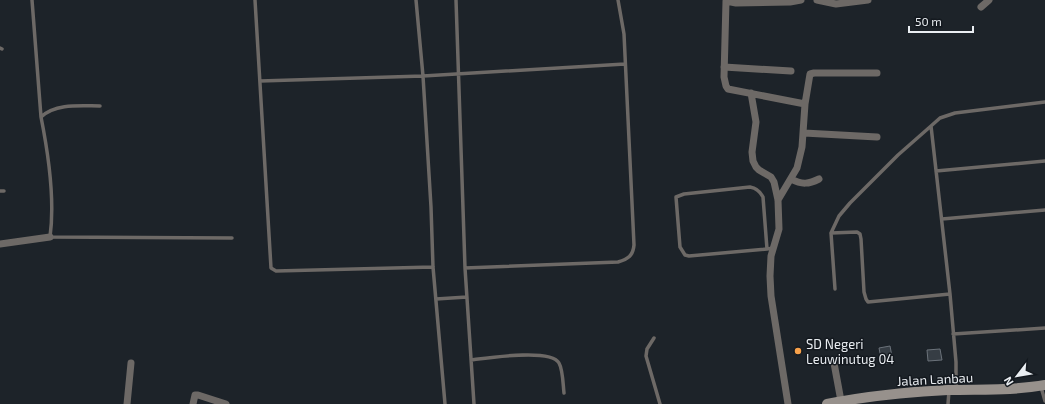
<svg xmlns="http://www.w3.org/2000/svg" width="1045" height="404" font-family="'Exo 2',sans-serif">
  <rect width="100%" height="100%" fill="#1d2329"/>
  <!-- building -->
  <path fill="#363d44" stroke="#6b727a" d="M890,346L893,362L882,364L879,348Z
    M940,349L942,360L928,361L927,350Z"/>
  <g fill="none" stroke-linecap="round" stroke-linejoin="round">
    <!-- lane -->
    <path stroke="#6d6966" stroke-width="3.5" d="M32,0L41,117
      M255,0L271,268L276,271L433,267
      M416,0L423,76L431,207L433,267L445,404
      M456,0L465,268L474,404
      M0,48L2,49
      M260,81L423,76L625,64
      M100,106C81,106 56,103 41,117C48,152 55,201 50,237L232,238
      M936,171L1045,161
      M0,191H4
      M942,219L1045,210
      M831,233L839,216L850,203L898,155L931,126
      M767,249L763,197C760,191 756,188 750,187L684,194L676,197L680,247L685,255L689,256L767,249L774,248
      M465,268L618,262C628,259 633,256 634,245L624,34L618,0
      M835,289L831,233L857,232L860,234L861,239L864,292L866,299L868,302L950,294
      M436,299L467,297
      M953,334L1045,328
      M654,338L647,349L646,356L660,404
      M471,360C487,358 551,348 559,363C563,370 563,385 564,393
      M1041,387L1045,401
      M956,389V362L950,294L931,126L940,118L955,113L1045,102
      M948,404L949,391"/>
    <!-- street -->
    <path stroke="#6d6966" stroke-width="7" d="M801,0L790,2L736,3L726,1L724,77L726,86L728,89L805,104
      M817,0L836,4L868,0
      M981,7L989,0
      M724,67L791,71
      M751,93L756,122L752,152L753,161L756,167L759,170L771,177L774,182L778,200L779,229L771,256L770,276L771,296L788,404
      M804,133L877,137
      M791,179C802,185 809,184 819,179
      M778,200L797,168L802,147L805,104L810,74L814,73H877
      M0,244L50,237
      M834,363L841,401
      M127,404L131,363
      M193,404L195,395H198L226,404"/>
    <!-- secondary -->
    <path stroke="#97918c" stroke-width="10" d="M827,404C867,396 907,392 948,390C980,389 1013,391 1045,385"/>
  </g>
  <!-- markers -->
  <circle fill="#f8a14a" stroke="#14191f" stroke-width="1.5" cx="798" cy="351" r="4"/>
  <g text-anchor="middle" stroke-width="3" stroke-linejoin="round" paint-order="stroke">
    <!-- poi labels -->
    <g font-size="13" fill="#eaeef2" stroke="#14191f" text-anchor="start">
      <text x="806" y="349">SD Negeri<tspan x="806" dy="15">Leuwinutug 04</tspan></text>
    </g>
    <!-- street labels -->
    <g font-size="13" fill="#eaeef2" stroke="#14191f">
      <text transform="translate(935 379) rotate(-3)" y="5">Jalan Lanbau</text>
    </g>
  </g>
  <!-- north arrow -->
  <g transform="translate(1017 376) rotate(239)" stroke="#14191f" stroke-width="3" paint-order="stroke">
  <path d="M0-3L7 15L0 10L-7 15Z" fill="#eaeef2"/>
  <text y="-6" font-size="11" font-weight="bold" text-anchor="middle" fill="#eaeef2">N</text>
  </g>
  <!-- scale -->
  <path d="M909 26v6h64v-6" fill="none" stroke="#eaeef2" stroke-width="2"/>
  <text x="915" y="26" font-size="12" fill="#eaeef2" stroke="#14191f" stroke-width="3" paint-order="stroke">50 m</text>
</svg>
